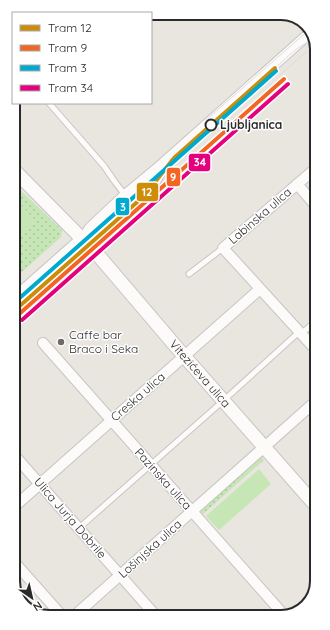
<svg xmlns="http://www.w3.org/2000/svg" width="330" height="630" font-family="Quicksand,sans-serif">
  <defs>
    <pattern id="grass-dots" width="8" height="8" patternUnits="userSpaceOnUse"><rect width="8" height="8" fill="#c6e6b6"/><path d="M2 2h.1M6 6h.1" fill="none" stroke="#aac59d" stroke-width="1.8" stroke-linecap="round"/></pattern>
  </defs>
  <rect width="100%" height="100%" fill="#e9e5df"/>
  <!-- grass -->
  <path fill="url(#grass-dots)" d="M14,184L62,230L61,237L14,279V238L34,219L14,198Z
    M261,456L264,460L203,514L200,510Z"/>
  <!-- park -->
  <path fill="#c6e6b6" d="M16,200L34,219L14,238V202Z
    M259,469L271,484L219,530L206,516Z"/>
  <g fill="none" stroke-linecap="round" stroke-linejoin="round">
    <!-- service casing -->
    <g stroke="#c6c4c5" stroke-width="7">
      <path id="service" d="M49,103L104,166L115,182L132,204
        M189,274L223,248
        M301,334L316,321
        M79,528L223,401L299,332"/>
    </g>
    <!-- minor casing -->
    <g stroke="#c6c4c5" stroke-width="12">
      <path id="minor" d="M315,169L223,248L316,350
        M297,184L315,205
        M83,239L90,228L125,195L160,166L311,32
        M83,239L97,235L144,194L156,180L162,168
        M43,343L283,614
        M15,456L156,616
        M15,506L260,289
        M16,564L63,617
        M73,617L316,401"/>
    </g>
    <!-- tertiary casing -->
    <g stroke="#c6c4c5" stroke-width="15">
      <g id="tertiary">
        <path id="s1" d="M14,170L98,255L184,356L317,507"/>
        <path d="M14,300L83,239"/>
      </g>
    </g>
    <!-- service -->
    <use href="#service" stroke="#fcfbfa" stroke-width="5"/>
    <!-- minor -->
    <use href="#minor" stroke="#fcfbfa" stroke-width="10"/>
    <!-- tertiary -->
    <use href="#tertiary" stroke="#fcfbfa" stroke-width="13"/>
    <!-- tram -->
    <path stroke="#dddcde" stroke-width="1" d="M275,68C287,58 299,44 314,40
      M280,75L306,52L314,46
      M206,120L310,29"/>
    <!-- tram-1 casing -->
    <g stroke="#fff" stroke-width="7">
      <path id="tram-1" d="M14,311L144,196L174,158L275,68"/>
    </g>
    <!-- tram-2 casing -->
    <g stroke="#fff" stroke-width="7">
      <path id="tram-2" d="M18,315L284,79"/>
    </g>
    <!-- tram-3 casing -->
    <g stroke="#fff" stroke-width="7">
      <path id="tram-3" d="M14,303L276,71"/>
    </g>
    <!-- tram-4 casing -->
    <g stroke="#fff" stroke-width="7">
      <path id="tram-4" d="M22,320L288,84"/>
    </g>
    <!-- tram-1 -->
    <use href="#tram-1" stroke="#ce8d08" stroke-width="4"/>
    <!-- tram-2 -->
    <use href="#tram-2" stroke="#f26522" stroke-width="4"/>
    <!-- tram-3 -->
    <use href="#tram-3" stroke="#00a9ce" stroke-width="4"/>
    <!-- tram-4 -->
    <use href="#tram-4" stroke="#e5007d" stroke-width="4"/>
  </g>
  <!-- markers -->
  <circle fill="#fff" stroke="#2a2a2a" stroke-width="2" cx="211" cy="125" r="5.5"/>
  <circle fill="#6d6b69" stroke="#fff" stroke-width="1.5" cx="61" cy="342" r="4"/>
  <g text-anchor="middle" stroke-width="3" stroke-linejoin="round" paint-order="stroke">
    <!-- stop labels -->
    <g font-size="12" font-weight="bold" fill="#2a2a2a" stroke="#fff" text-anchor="start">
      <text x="220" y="129">Ljubljanica</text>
    </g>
    <!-- street labels -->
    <g font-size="12" fill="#2a2a2a" stroke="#fff">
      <text transform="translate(260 216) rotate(-41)" y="4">Labinska ulica</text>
      <text dy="4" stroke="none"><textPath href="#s1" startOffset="276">Vitezićeva ulica</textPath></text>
      <text transform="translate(138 397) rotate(-41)" y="4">Creska ulica</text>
      <text transform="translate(163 479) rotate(48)" y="4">Pazinska ulica</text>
      <text transform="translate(70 518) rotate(49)" y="4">Ulica Jurja Dobrile</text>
      <text transform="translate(150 549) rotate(-42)" y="4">Lošinjska ulica</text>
    </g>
    <!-- poi labels -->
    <g font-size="12" fill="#2a2a2a" stroke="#fff" text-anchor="start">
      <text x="69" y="339">Caffe bar<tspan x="69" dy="14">Braco i Seka</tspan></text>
    </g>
  </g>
  <!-- crop -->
  <path d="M0 0H330V630H0ZM49 20H281A29 29 0 0 1 310 49V581A29 29 0 0 1 281 610H49A29 29 0 0 1 20 581V49A29 29 0 0 1 49 20Z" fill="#fff" fill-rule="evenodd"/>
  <path fill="none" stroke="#2a2a2a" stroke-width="2" d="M49 20H281A29 29 0 0 1 310 49V581A29 29 0 0 1 281 610H49A29 29 0 0 1 20 581V49A29 29 0 0 1 49 20Z"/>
  <g stroke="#fff" stroke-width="1.5">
    <rect x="188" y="153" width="23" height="19" rx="4" fill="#e5007d"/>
    <rect x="166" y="167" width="15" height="20" rx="4" fill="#f26522"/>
    <rect x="136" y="182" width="23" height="20" rx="4" fill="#ce8d08"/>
    <rect x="115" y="197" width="15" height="19" rx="4" fill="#00a9ce"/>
  </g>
  <g font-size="11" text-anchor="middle" font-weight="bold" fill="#fff">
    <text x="200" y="166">34</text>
    <text x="173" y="181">9</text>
    <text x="147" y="196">12</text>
    <text x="123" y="211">3</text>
  </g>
  <!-- legend -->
  <rect x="12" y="12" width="140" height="92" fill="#ffffff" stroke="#aaaaaa"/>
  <rect x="20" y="25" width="20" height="6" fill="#ce8d08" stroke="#aaaaaa"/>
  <text x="48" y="32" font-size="12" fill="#2a2a2a">Tram 12</text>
  <rect x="20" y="45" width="20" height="6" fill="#f26522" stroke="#aaaaaa"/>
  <text x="48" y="52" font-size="12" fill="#2a2a2a">Tram 9</text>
  <rect x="20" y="65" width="20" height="6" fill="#00a9ce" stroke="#aaaaaa"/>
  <text x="48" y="72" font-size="12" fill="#2a2a2a">Tram 3</text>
  <rect x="20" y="85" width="20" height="6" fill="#e5007d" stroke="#aaaaaa"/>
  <text x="48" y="92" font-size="12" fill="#2a2a2a">Tram 34</text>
  <!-- north arrow -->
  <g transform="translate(32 598) rotate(146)" stroke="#ffffff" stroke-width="3" paint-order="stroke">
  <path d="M0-3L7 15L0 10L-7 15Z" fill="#2a2a2a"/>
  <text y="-6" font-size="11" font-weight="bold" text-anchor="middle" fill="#2a2a2a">N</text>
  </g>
</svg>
